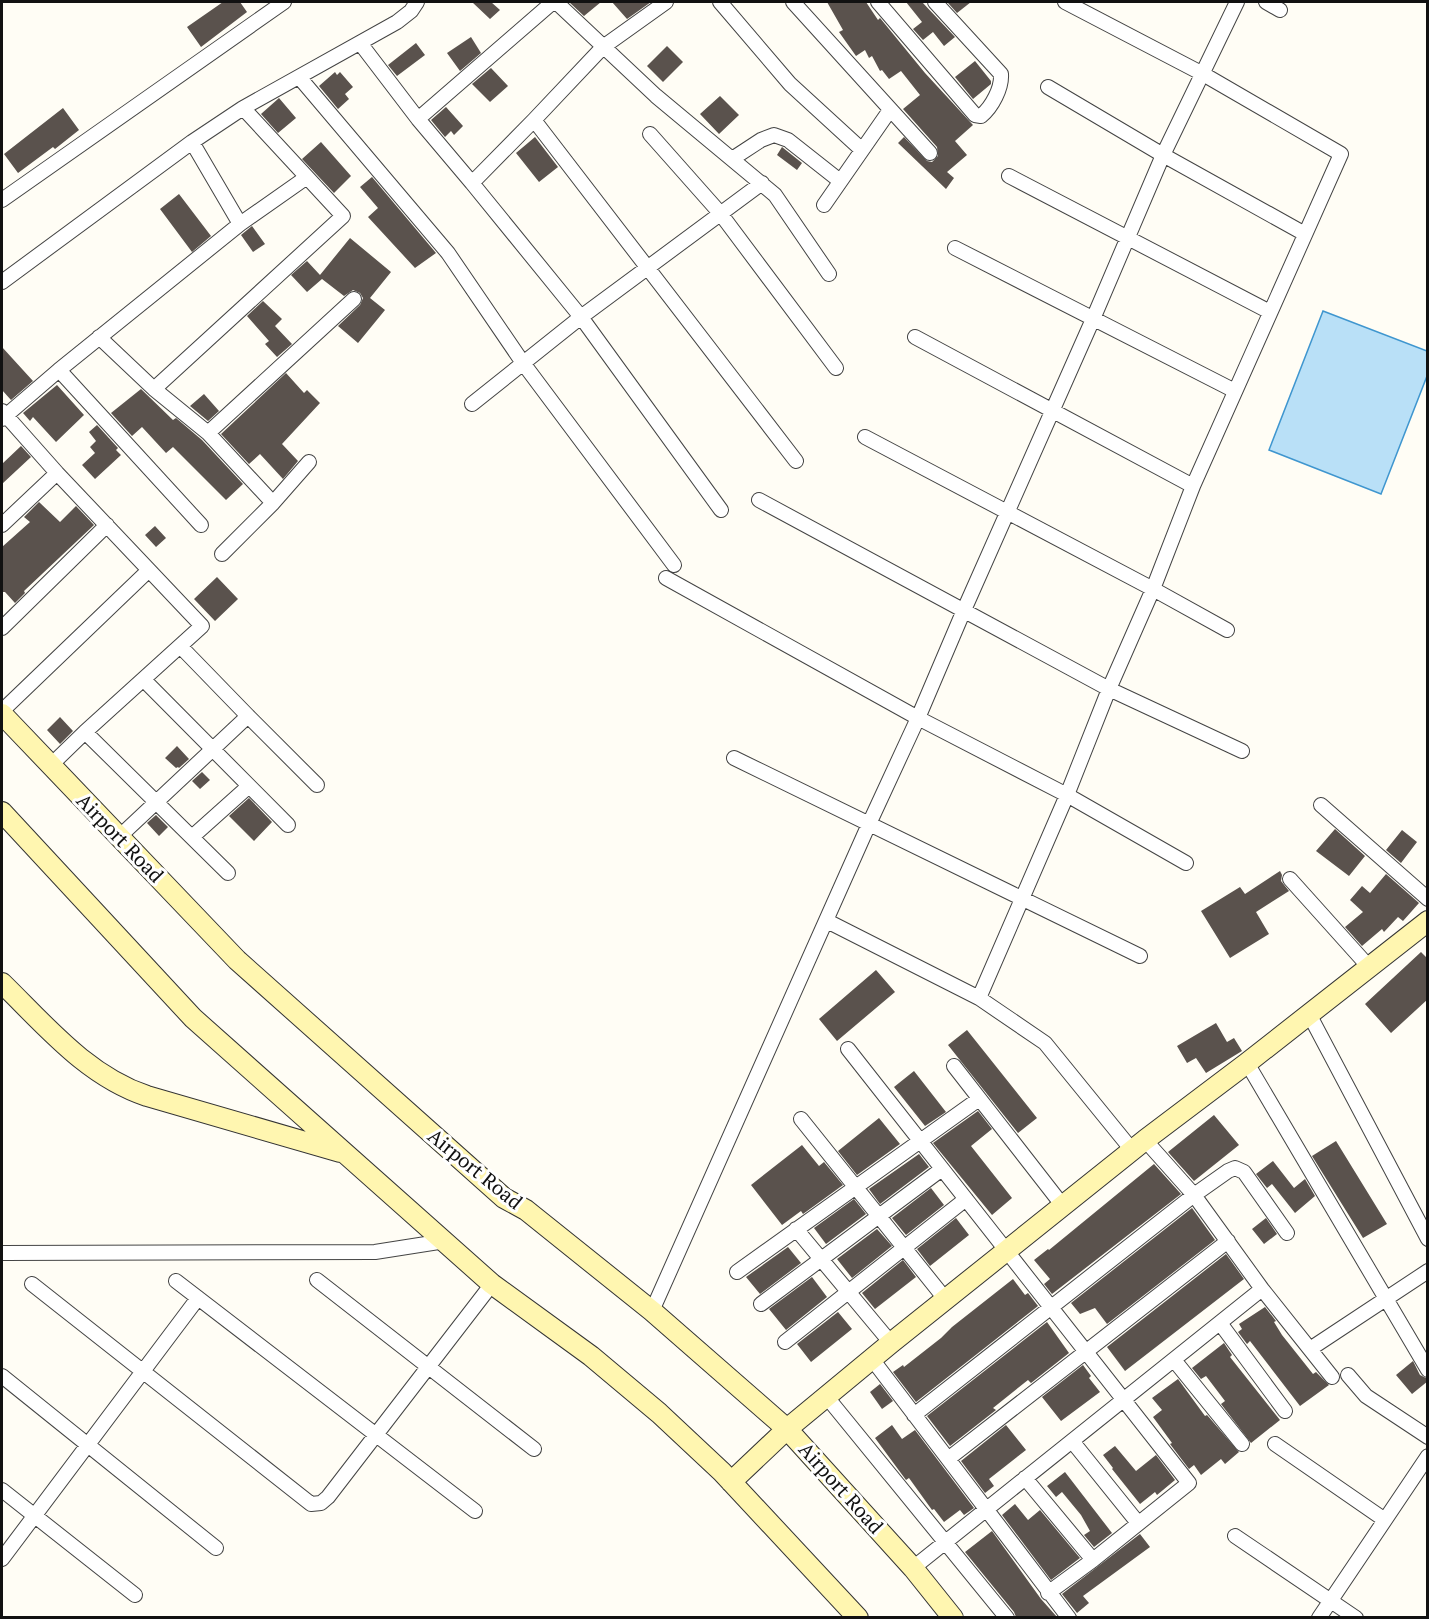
<svg xmlns="http://www.w3.org/2000/svg" width="1429" height="1619" font-family="'PT Serif',serif">
  <rect width="100%" height="100%" fill="#fffdf5"/>
  <!-- water -->
  <path fill="#b9e0f7" stroke="#3f96cf" stroke-width="1.5" d="M1323,311L1427,351V376L1381,494L1269,450Z"/>
  <!-- building -->
  <path fill="#5a524d" d="M223,2H240L247,12L201,47L187,27Z
    M472,2H491L500,10L490,19Z
    M569,2H601L584,16Z
    M612,2H651L627,19Z
    M827,2H866L878,20L880,18L925,73L973,125L955,141L967,155L947,172L954,178L946,189L898,143L904,137L927,161L932,162L938,156L937,147L903,109L920,95L901,71L889,79L882,70L880,71L872,56L869,58L865,50L856,56L839,32L843,30Z
    M906,2H922L955,37L944,46L933,32L923,40L913,29L922,22Z
    M950,2H971L957,13L948,3Z
    M471,37L481,53L460,71L447,53Z
    M416,43L425,55L397,76L388,65Z
    M667,46L683,62L663,82L647,66Z
    M975,61L991,81V84L973,99L955,77Z
    M491,68L508,86L490,102L472,84Z
    M335,72L337,75L340,72L353,87L345,94L349,99L338,109L319,86Z
    M720,96L739,115L719,134L700,114Z
    M279,98L296,118L278,133L261,114Z
    M446,107L463,126L454,135L451,131L445,137L431,120Z
    M63,108L79,130L55,149L53,147L18,173L4,154Z
    M535,137L558,167L539,182L516,153Z
    M321,142L351,176L334,193L302,159Z
    M782,147L802,163L797,170L777,155Z
    M372,177L436,253L415,268L368,217L378,208L360,187Z
    M179,194L211,236L192,252L160,209Z
    M252,226L265,244L253,252L241,235Z
    M350,238L391,272L370,298L385,310L358,343L338,326L360,305L363,298L360,293L353,290L344,296L322,279L307,292L291,275L307,261L320,275Z
    M263,301L282,319L275,326L292,344L277,357L265,344L269,341L247,316Z
    M2,347L33,381L11,400L2,390Z
    M286,373L304,393L307,390L320,403L282,444L298,461L283,479L260,454L249,464L221,434Z
    M57,385L84,415L56,442L33,417L30,421L23,413Z
    M141,389L173,420L176,418L202,440L243,484L226,500L173,447L166,453L142,427L132,436L111,413Z
    M204,394L219,411L208,421L190,406Z
    M97,425L118,448L116,450L121,455L95,479L82,465L95,453L90,447L96,441L89,432Z
    M21,446L31,457L2,484V464Z
    M39,502L60,522L76,506L94,525L24,591L25,593L15,603L5,592H2V547L30,522L24,517Z
    M155,526L166,538L156,547L145,535Z
    M217,577L238,599L215,621L194,599Z
    M60,717L73,731L60,744L47,730Z
    M177,746L189,759L179,768L178,767L176,768L165,758Z
    M202,772L210,780L200,789L192,781Z
    M249,798L272,822L254,841L229,816Z
    M156,815L168,827L159,836L147,823Z
    M1335,829L1365,856L1349,876L1316,851Z
    M1402,830L1417,842L1401,863L1386,850Z
    M1280,871L1282,875L1281,881L1289,891L1256,912L1269,934L1230,958L1201,911L1240,887L1245,894Z
    M1386,874L1419,903L1403,921L1398,917L1384,932L1382,929L1362,946L1345,927L1363,912L1350,900L1362,886L1370,893Z
    M1421,952L1428,959V999L1391,1033L1365,1004Z
    M876,970L895,992L837,1041L819,1019Z
    M1216,1023L1227,1042L1234,1038L1242,1051L1206,1073L1196,1058L1187,1063L1177,1046Z
    M967,1030L1037,1118L1018,1133L948,1045Z
    M914,1071L946,1112L925,1126L894,1087Z
    M978,1111L992,1129L971,1146L1012,1198L992,1215L933,1143Z
    M1214,1115L1239,1145L1194,1181L1168,1152Z
    M879,1118L900,1144L857,1175L838,1151Z
    M1336,1141L1387,1224L1363,1238L1312,1156Z
    M802,1145L819,1166L824,1162L843,1185L803,1214L801,1211L782,1225L751,1185Z
    M919,1154L929,1167L880,1204L869,1189Z
    M1273,1161L1294,1188L1305,1179L1315,1196L1295,1213L1272,1184L1267,1188L1256,1174Z
    M1154,1164L1181,1194L1052,1294L1044,1284L1050,1279L1034,1260L1048,1249L1049,1250Z
    M931,1188L944,1205L906,1235L892,1218Z
    M854,1199L866,1214L826,1244L814,1228Z
    M1192,1208L1215,1240L1107,1324L1095,1308L1080,1314L1071,1303Z
    M956,1218L969,1235L930,1266L917,1249Z
    M1266,1218L1277,1234L1264,1244L1252,1229Z
    M877,1229L892,1246L852,1278L837,1259Z
    M788,1247L801,1263L760,1294L746,1277Z
    M1226,1254L1244,1279L1125,1371L1107,1347Z
    M903,1260L916,1277L875,1309L862,1293Z
    M812,1277L827,1297L786,1330L769,1309Z
    M1013,1279L1025,1295L1028,1293L1038,1306L916,1402L893,1372L903,1365L904,1367L941,1338L952,1327Z
    M1265,1307L1276,1321L1274,1322L1282,1335L1313,1374L1316,1372L1329,1385L1300,1406L1250,1341L1247,1344L1238,1332L1242,1329L1239,1324Z
    M838,1312L852,1329L811,1362L797,1344Z
    M1047,1322L1069,1353L1031,1383L1028,1380L993,1408L996,1410L950,1446L927,1416Z
    M1224,1343L1232,1355L1230,1357L1280,1420L1251,1443L1221,1404L1225,1401L1206,1376L1201,1379L1192,1368Z
    M1413,1361L1420,1375L1428,1379V1381L1412,1394L1396,1375Z
    M1083,1365L1091,1376L1089,1378L1100,1392L1061,1421L1042,1397Z
    M1178,1379L1205,1416L1207,1415L1239,1452L1225,1464L1221,1459L1201,1475L1194,1465L1189,1469L1170,1444L1172,1443L1153,1417L1162,1410L1152,1398Z
    M880,1384L893,1401L882,1409L870,1392Z
    M892,1425L902,1439L915,1430L974,1508L964,1515L960,1510L944,1522L934,1509L932,1510L909,1478L906,1480L875,1438Z
    M1006,1425L1026,1450L989,1479L994,1486L985,1493L961,1461Z
    M1115,1446L1136,1471L1156,1455L1175,1480L1157,1495L1155,1492L1140,1504L1112,1469L1113,1468L1103,1455Z
    M1065,1472L1112,1533L1094,1547L1084,1535L1090,1531L1081,1515L1062,1492L1056,1497L1047,1486Z
    M1015,1504L1028,1520L1040,1510L1080,1558L1051,1580L1002,1515Z
    M992,1531L1041,1599L1057,1617H1016L1014,1612L965,1552Z
    M1140,1534L1150,1547L1083,1596L1089,1603L1077,1613L1062,1594Z"/>
  <g fill="none" stroke-linecap="round" stroke-linejoin="round">
    <!-- street casing -->
    <g stroke="#444" stroke-width="16">
      <path id="street" d="M556,2L656,96L775,195L829,274
        M720,2L790,84L862,150
        M793,2L930,153
        M878,2L975,115L981,116C992,107 1002,88 1001,74L935,2
        M1266,2L1280,10
        M360,43L418,119L472,183L534,120L603,47L666,2
        M299,77L448,253L523,363L674,565
        M1048,87L1163,155L1305,234
        M418,119L553,2
        M534,120L796,461
        M650,134L720,213L836,368
        M732,159L761,140L774,135L788,140L840,181
        M1009,176L1270,312
        M472,183L581,317L762,183
        M2,200L284,2
        M824,205L890,110
        M240,224L307,177
        M955,248L1235,391
        M2,282L192,142L243,108L397,22L411,11L417,2
        M99,337L154,389L208,433L273,503
        M915,337L1193,486
        M59,370L201,525
        M154,389L343,216L243,108
        M472,404L581,317L721,510
        M2,411L57,473L202,626L85,732L50,766
        M2,419L59,370L240,224L192,142
        M208,433L354,299
        M865,437L1153,589L1227,630
        M759,500L1109,689L1242,751
        M2,525L57,473
        M222,554L273,503L309,462
        M666,578L918,718L1067,795L1186,863
        M2,628L107,525
        M144,680L288,825
        M2,711L149,570
        M248,716L317,785
        M85,732L228,873
        M734,758L1140,956
        M1321,805L1428,899
        M119,837L248,716L181,647
        M192,837L249,786
        M1290,879L1369,967
        M827,921L979,998L1045,1043L1132,1150
        M979,998L1067,795L1109,689L1153,589L1193,486L1341,154L1203,74L1065,2
        M1309,1014L1428,1239
        M848,1049L1189,1483L1093,1560L1048,1593
        M1247,1063L1428,1370
        M954,1066L1063,1206
        M801,1119L946,1300
        M1145,1140L1194,1195L1262,1289L1332,1377
        M796,1229L891,1343
        M2,1253L375,1252L445,1241
        M737,1272L979,1099
        M317,1280L534,1449
        M176,1281L475,1511
        M32,1284L311,1504L321,1503L328,1497L492,1284
        M761,1304L942,1169
        M652,1311L869,824L918,718L964,610L1093,319L1163,155L1237,2
        M1220,1323L1285,1411
        M785,1342L966,1199
        M1310,1349L1428,1271
        M872,1359L1069,1618
        M1174,1360L1242,1444
        M1348,1375L1366,1396L1428,1437
        M2,1376L216,1548
        M826,1396L1007,1618
        M914,1415L1194,1195L1228,1171L1235,1168L1244,1172L1287,1233
        M1072,1441L1138,1523
        M1275,1444L1385,1520
        M948,1459L1228,1241
        M1025,1478L1093,1560
        M2,1490L135,1595
        M1235,1536L1356,1618
        M2,1559L198,1298
        M913,1568L1262,1289
        M1319,1618L1428,1456"/>
    </g>
    <!-- secondary casing -->
    <g stroke="#333" stroke-width="22">
      <path id="secondary" d="M2,714L237,960L504,1198L526,1210L652,1311L787,1429L913,1568L953,1618
        M2,812L193,1018L492,1284L591,1356L659,1413L722,1472L858,1618
        M2,983C46,1026 87,1076 147,1096L340,1152
        M731,1482L787,1429L891,1343L1145,1140L1247,1063L1428,921"/>
    </g>
    <!-- street -->
    <use href="#street" stroke="#fff" stroke-width="14"/>
    <!-- secondary -->
    <use href="#secondary" stroke="#fff6b0" stroke-width="20"/>
  </g>
  <g text-anchor="middle" stroke-width="6" stroke-linejoin="round" paint-order="stroke">
    <!-- street labels -->
    <g font-size="20" fill="#111" stroke="#fff">
      <text transform="translate(120 838) rotate(46)" y="7">Airport Road</text>
      <text transform="translate(475 1169) rotate(39)" y="7">Airport Road</text>
      <text transform="translate(841 1488) rotate(48)" y="7">Airport Road</text>
    </g>
  </g>
  <!-- border -->
  <rect width="1429" height="1619" fill="none" stroke="#111111" stroke-width="6"/>
</svg>
